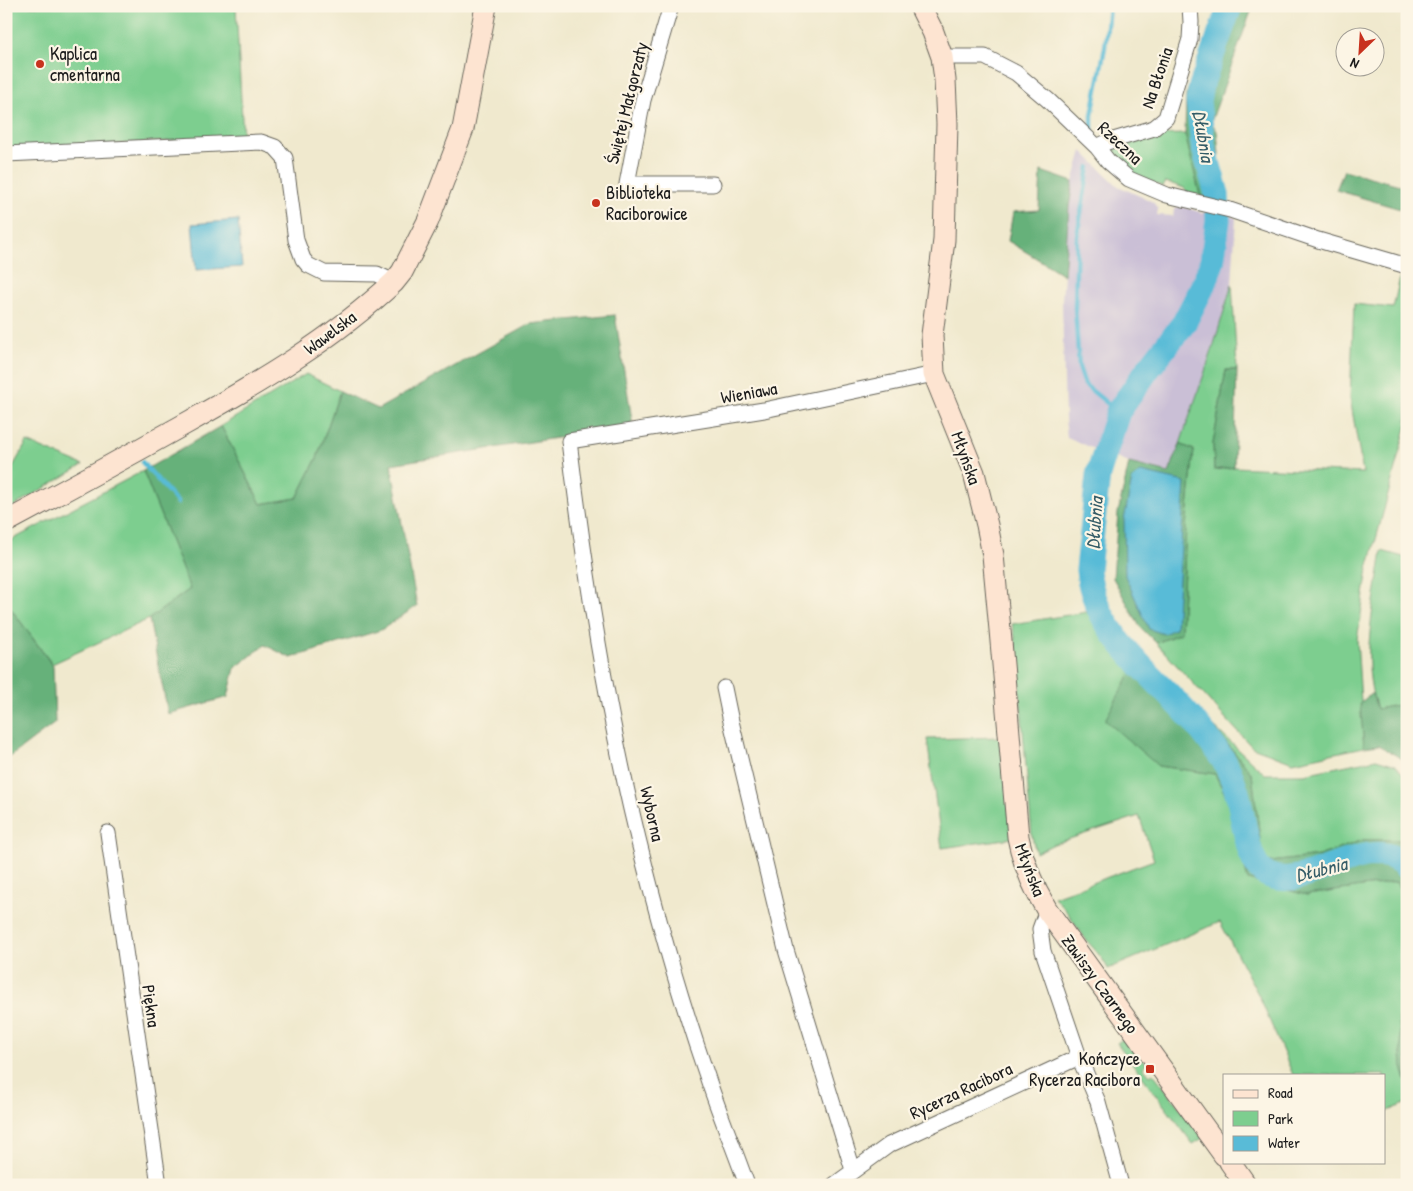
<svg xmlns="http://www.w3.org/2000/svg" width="1413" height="1191" font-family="'Patrick Hand',sans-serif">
  <rect width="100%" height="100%" fill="#fcf5e5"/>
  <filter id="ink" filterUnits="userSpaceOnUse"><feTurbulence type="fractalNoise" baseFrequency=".02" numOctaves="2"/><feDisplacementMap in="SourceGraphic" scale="10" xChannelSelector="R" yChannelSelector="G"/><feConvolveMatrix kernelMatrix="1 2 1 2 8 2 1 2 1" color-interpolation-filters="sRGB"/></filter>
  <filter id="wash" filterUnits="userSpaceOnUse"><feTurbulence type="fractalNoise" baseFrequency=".0096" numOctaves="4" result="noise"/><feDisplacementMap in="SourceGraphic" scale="20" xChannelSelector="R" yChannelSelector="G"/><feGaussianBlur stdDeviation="1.12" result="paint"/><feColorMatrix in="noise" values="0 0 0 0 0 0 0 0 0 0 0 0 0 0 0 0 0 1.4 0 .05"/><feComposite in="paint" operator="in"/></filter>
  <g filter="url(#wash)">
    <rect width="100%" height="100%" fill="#f0e9ce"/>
    <!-- industrial -->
    <path fill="#cabfd6" d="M1082,151L1118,186L1153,202L1158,209L1157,215L1173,216L1174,209L1180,206L1203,213L1209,209L1236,218L1232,284L1212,351L1170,473L1129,463L1067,438L1065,418L1062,300L1069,207L1073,182Z"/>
    <!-- green -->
    <path fill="#7dce8f" stroke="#4c7556" d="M6,6H236L243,137L6,150Z
      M1185,134L1200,195L1188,194L1184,188L1166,182L1163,187L1133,174L1111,155L1115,145L1155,135Z
      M1402,269L1407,270V424L1368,569L1357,640L1364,747L1293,762L1252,747L1156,643L1181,633L1186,527L1194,450L1180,444L1212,351L1232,284L1237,370H1226L1213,444L1214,470L1234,467L1363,473L1350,398L1354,304L1393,308Z
      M306,374L340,391L317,458L297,498L261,504L221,426Z
      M27,442L83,465L6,511V468L11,470Z
      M143,471L190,589L149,619L52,664L6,602V543Z
      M1382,551L1407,558V703L1377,709C1359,658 1375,603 1382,551Z
      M1087,612L1132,674L1128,678L1158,766L1215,774L1226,796L1248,880L1307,895L1396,882L1407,902V984L1399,1019L1402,1067L1407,1084V1103L1384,1113V1075H1293L1259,996L1220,922L1108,969C1103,958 1095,950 1087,941C1076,926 1067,910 1054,897L1154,860L1139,816L1054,844L1036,853L1032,836L1015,637L1012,624Z
      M1213,726L1265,774H1304L1376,759L1396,765L1407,779V840H1363L1319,856L1263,863L1252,774Z
      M1000,737L1012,838L942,848L927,739Z
      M1126,1037L1147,1064L1143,1067L1150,1075L1153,1073L1203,1138L1193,1144L1117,1043Z"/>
    <!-- forest -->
    <path fill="#66b17a" stroke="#41664b" d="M1220,6H1253L1211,122L1217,131L1223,202L1203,197L1200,195L1185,134L1186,95Z
      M1344,170L1407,187V211L1336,190Z
      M1041,171L1073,182L1069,207L1064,275L1008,241L1013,212L1039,210Z
      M615,315L633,426L391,464L417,606L381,630L291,658L265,645L235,668L228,697L168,714L149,619L190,589L143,471L221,426L261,504L297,498L317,458L340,391L378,409L530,324Z
      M1226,370H1237L1234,467L1214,470L1213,444Z
      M1180,444L1194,450L1186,527L1181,633L1156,643L1140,627L1113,578L1118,513L1129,463L1169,473Z
      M6,602L53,666L55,723L6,760Z
      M1146,659L1213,726L1252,774L1263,863L1319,856L1363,840H1407V902L1396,882L1307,895L1248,880L1226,796L1215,774L1158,766L1105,720L1128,678Z
      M1372,693L1377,709L1407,703V762L1379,745L1364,747L1360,703Z
      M1407,984V1084L1402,1067L1399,1019Z"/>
    <!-- water -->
    <path fill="#59bbd7" stroke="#3a6c7a" d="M238,220L242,267L196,270L192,224Z
      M1141,472L1185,482L1176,628L1164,634L1149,629L1125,576L1124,520L1132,479Z"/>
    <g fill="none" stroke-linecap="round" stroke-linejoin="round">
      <!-- stream -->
      <path stroke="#59bbd7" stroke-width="4.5" d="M1092,131V115L1105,47L1109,6
        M1089,167L1077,236L1075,308L1079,367L1085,385L1118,412
        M142,462L178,503"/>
      <!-- river -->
      <path stroke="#59bbd7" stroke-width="25" d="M1230,6L1201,86L1198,101L1203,145L1217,194L1218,220L1212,262L1205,282L1184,323L1148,369L1118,412L1098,475L1088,570C1094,629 1144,667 1182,708C1197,724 1211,742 1224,761C1229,769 1233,780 1236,789C1243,809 1246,862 1264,873C1305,898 1372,826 1407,868"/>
    </g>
  </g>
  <g filter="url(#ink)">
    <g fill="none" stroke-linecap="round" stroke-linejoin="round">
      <!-- street casing -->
      <g stroke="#66645a" stroke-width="17">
        <path id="street" d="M671,6L643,100L627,184H713
          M942,57H985L1016,73L1048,100L1097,147L1108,161L1129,179L1167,195L1230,210L1318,240L1407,266
          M1097,147L1107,142L1154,128L1166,118L1190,39L1191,22L1190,6
          M6,154L261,142L275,147L285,158L296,240L303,259L308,265L324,273L377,274L394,282
          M724,688L730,717L786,950L853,1170
          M108,833L159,1185
          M1047,910L1040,929L1043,951L1079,1057L1098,1102L1121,1185
          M747,1185C734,1148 719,1113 707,1076C677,989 652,899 631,809C603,688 584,565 569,441L764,410L934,374
          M834,1185L889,1145L1079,1057"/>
      </g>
      <!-- secondary casing -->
      <g stroke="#66645a" stroke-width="23">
        <path id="secondary" d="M920,6L933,32L942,57L945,80L947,124L944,240L932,335L934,374L974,473L987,525L993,555L1000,630L1018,837C1023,863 1033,887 1047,910L1224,1155
          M6,522C66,490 126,457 185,424C259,383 332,340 394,282L402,272L428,221L463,129L486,6
          M1230,1162L1246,1185"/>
      </g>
      <!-- street -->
      <use href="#street" stroke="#fff" stroke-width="15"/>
      <!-- secondary -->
      <use href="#secondary" stroke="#fde4d1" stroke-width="21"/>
    </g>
  </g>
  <!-- markers -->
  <g fill="#c8321e" stroke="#fcf5e5" stroke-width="2">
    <circle cx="40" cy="64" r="5"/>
    <circle cx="596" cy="203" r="5"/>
    <rect x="1145" y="1064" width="10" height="10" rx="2.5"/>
  </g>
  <g text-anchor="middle" stroke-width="4.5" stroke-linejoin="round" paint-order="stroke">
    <!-- poi labels -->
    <g font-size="18" fill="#1c1c1c" stroke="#fcf5e5" text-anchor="start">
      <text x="50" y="60">Kaplica<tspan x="50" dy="21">cmentarna</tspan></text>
      <text x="606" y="199">Biblioteka<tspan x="606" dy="21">Raciborowice</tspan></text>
      <text x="1140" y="1065" text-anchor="end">Kończyce<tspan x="1140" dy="21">Rycerza Racibora</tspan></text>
    </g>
    <!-- street labels -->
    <g font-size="18" fill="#1c1c1c" stroke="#fcf5e5">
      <text transform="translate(1157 78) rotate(-71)" y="6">Na Błonia</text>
      <text transform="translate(627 103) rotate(-76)" y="6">Świętej Małgorzaty</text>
      <text transform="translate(1120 143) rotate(43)" y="6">Rzeczna</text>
      <text transform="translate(330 333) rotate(-37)" y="6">Wawelska</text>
      <text transform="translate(749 393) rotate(-10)" y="6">Wieniawa</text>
      <text transform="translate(966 458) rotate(70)" y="6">Młyńska</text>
      <text transform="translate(652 814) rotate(77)" y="6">Wyborna</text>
      <text transform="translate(1030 870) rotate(69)" y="6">Młyńska</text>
      <text transform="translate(1100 984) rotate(54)" y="6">Zawiszy Czarnego</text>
      <text transform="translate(151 1006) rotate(82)" y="6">Piękna</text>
      <text transform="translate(961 1091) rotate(-25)" y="6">Rycerza Racibora</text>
    </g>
    <!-- water labels -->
    <g font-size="19" font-style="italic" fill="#345c67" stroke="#fcf5e5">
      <text transform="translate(1204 136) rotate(80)" y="7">Dłubnia</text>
      <text transform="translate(1094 523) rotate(-86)" y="7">Dłubnia</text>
      <text transform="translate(1321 869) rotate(-14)" y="7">Dłubnia</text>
    </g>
  </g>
  <!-- margin -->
  <rect width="1413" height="1191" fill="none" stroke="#fcf5e5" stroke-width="25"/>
  <!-- legend -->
  <rect x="1223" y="1074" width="162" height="90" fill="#fcf5e5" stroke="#a29e95"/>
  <rect x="1233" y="1090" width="25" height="8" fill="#fde4d1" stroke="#a29e95"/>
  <text x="1268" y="1098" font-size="15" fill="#1c1c1c">Road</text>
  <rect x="1233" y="1111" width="25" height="15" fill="#7dce8f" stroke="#a29e95"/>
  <text x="1268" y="1124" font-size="15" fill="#1c1c1c">Park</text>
  <rect x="1233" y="1136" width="25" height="15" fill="#59bbd7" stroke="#a29e95"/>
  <text x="1268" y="1148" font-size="15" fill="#1c1c1c">Water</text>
  <!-- north arrow -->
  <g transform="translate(1360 52) rotate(205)"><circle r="24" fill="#fcf5e5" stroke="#a29e95"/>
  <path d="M0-4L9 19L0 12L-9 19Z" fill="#c8321e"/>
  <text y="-8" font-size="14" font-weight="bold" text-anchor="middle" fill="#1c1c1c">N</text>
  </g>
</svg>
